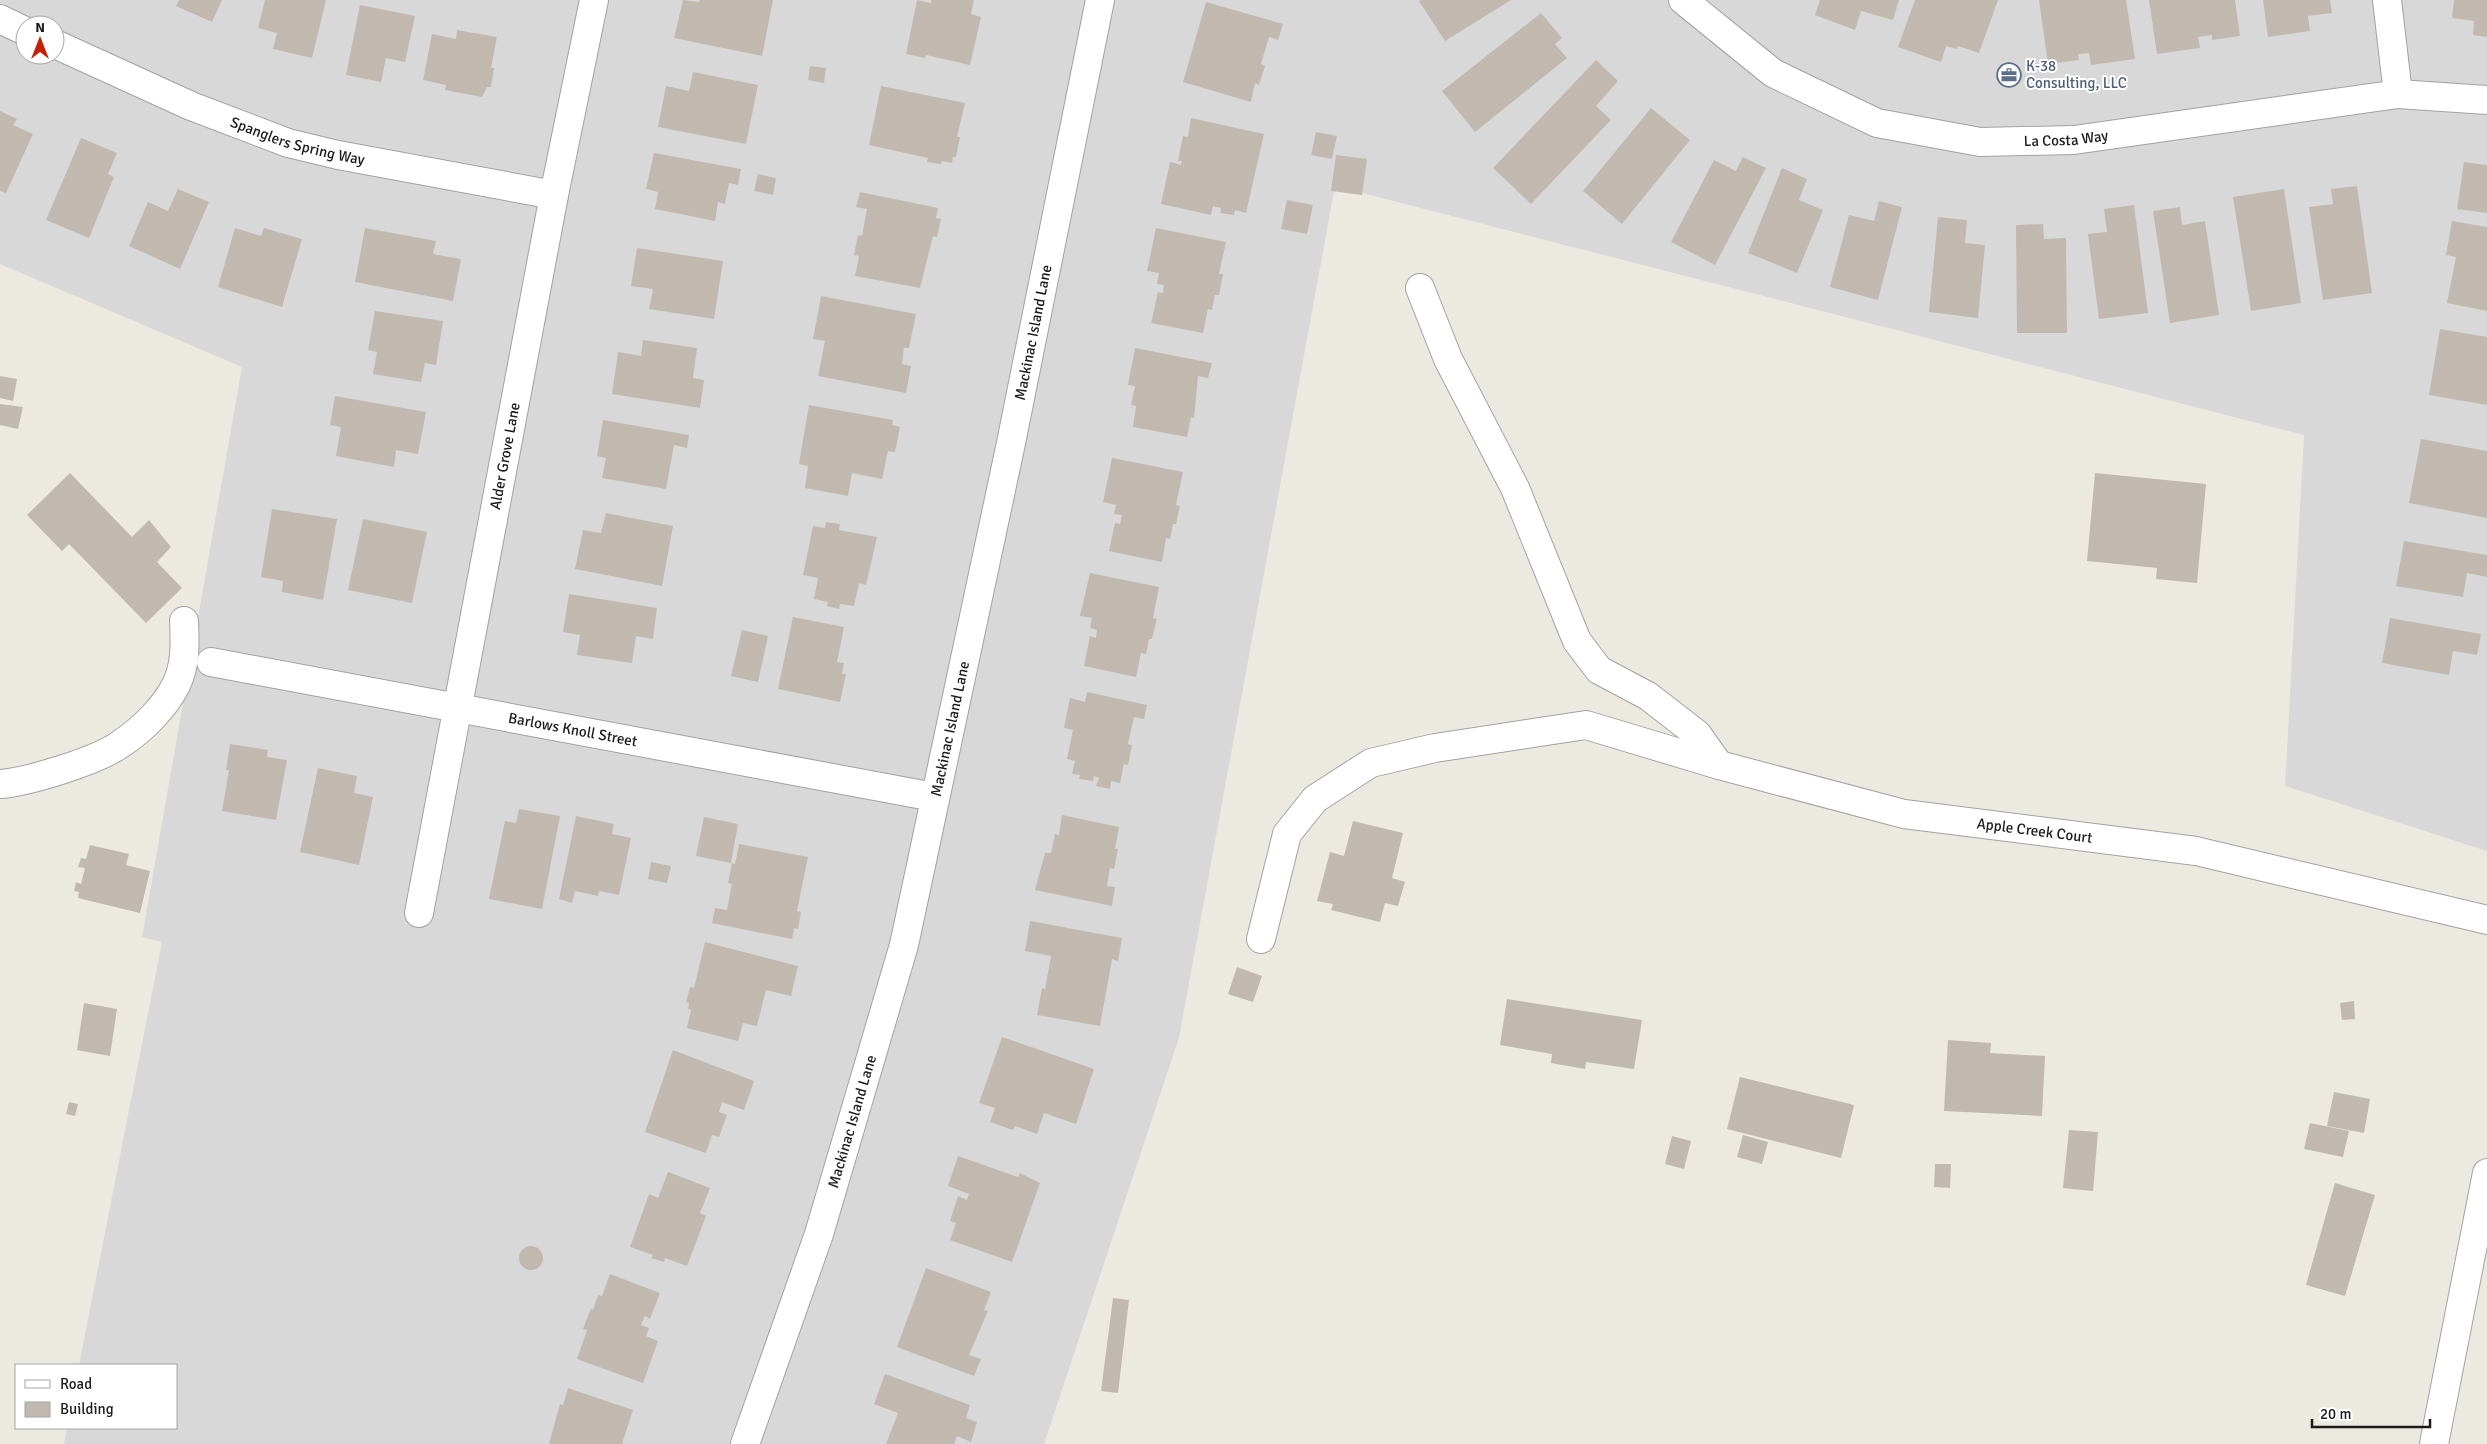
<svg xmlns="http://www.w3.org/2000/svg" width="2487" height="1444" font-family="Signika,sans-serif">
  <rect width="100%" height="100%" fill="#eceae0"/>
  <!-- residential -->
  <path fill="#d9d8d8" fill-rule="evenodd" d="M0,0H2487V851L2285,786L2304,435L1335,186L1179,1038L1044,1444H64L67,1428H176V1365H79L162,942L142,937L242,367L0,264ZM25,25H55V55H25Z"/>
  <!-- building -->
  <path fill="#c1b9b0" d="M179,0H222L212,22L176,6Z
    M265,0H326L312,58L273,49L277,33L258,28Z
    M683,0L699,2L700,0H773L762,56L674,38Z
    M917,0L931,3V0H974L971,14L981,17L970,65L926,55L925,58L906,54Z
    M1511,0L1445,41L1419,1L1421,0Z
    M1820,0H1899L1893,20L1861,11L1855,30L1815,15Z
    M1915,0H1998L1979,53L1958,46L1957,49L1946,46L1941,62L1898,47Z
    M2039,0H2126L2135,59L2091,65L2089,53L2078,54L2079,60L2048,64Z
    M2149,0H2235L2240,36L2212,40V35L2198,37L2200,48L2157,54Z
    M2263,0H2330L2332,13L2308,16L2310,31L2268,37Z
    M2454,0H2487V37L2473,35L2474,21L2452,18Z
    M1206,2L1283,24L1278,40L1269,37L1261,64L1265,66L1259,85L1255,83L1251,102L1183,82Z
    M360,5L415,16L405,62L386,58L381,82L346,75Z
    M1541,13L1562,38L1555,44L1567,58L1475,132L1442,91Z
    M457,30L497,37L491,68H494L491,87H487L482,97L445,90L446,85L423,80L432,34L456,39Z
    M1596,60L1618,81L1596,106L1611,120L1531,204L1493,168Z
    M810,66L826,68L824,83L808,80Z
    M693,72L758,85L746,144L658,127L666,86L689,91Z
    M881,86L965,103L957,137H960L956,157H953L952,163L942,161L941,164L927,162L928,158L869,145Z
    M1651,108L1690,140L1622,224L1583,191Z
    M0,111L17,119L13,125L33,134L6,193L0,191Z
    M1191,118L1264,134L1246,213L1235,210L1234,215L1220,213L1221,208L1213,206L1211,215L1161,204L1170,162L1181,165L1182,161H1178L1183,136L1188,137Z
    M1316,132L1337,136L1332,159L1311,155Z
    M81,138L117,153L108,174L114,177L89,238L46,220Z
    M654,153L741,169L738,185L729,183L725,204L718,202L715,221L655,209L658,192L646,189Z
    M1336,155L1367,159L1362,195L1331,191Z
    M1743,157L1766,168L1715,265L1671,242L1714,160L1736,171Z
    M2464,162L2487,165V213L2457,209Z
    M1782,168L1807,179L1799,200L1823,210L1797,273L1748,253Z
    M758,174L776,178L773,195L754,191Z
    M2357,186L2372,293L2323,300L2309,207L2333,204L2331,189Z
    M178,189L209,202L180,269L129,246L148,202L168,211Z
    M2284,189L2301,303L2251,311L2233,197Z
    M860,192L938,208L936,218L941,219L937,237L933,236L920,288L855,276L859,256L854,255L858,235L862,236L867,209L856,207Z
    M1287,200L1313,205L1307,234L1281,229Z
    M1879,201L1902,207L1878,300L1830,287L1849,215L1874,221Z
    M2134,205L2148,313L2099,319L2088,234L2107,232L2104,209Z
    M2180,207L2182,225L2205,221L2219,315L2170,323L2153,211Z
    M1938,217L1967,220L1965,243L1985,245L1978,318L1929,312Z
    M2452,221L2487,227V311L2447,303L2456,257L2446,255Z
    M2043,224L2044,239L2066,238L2067,333H2017L2016,225Z
    M235,228L261,236L264,228L302,239L282,307L218,287Z
    M365,228L436,241L433,254L461,259L453,301L355,282Z
    M1156,228L1226,242L1219,274H1223L1219,295H1215L1212,310L1208,309L1203,333L1151,323L1158,292L1163,293L1164,285L1157,284L1159,273L1147,271Z
    M637,248L723,261L714,319L649,309L653,289L631,286Z
    M821,296L916,314L909,348H904L902,364L911,366L906,393L818,376L825,341L813,339Z
    M375,311L443,321L436,365L425,363L421,382L373,374L377,352L368,350Z
    M2440,329L2487,337V405L2429,395Z
    M643,340L697,348L693,378L704,380L700,408L612,394L618,352L641,356Z
    M1135,348L1212,363L1208,378L1198,376L1194,418L1191,417L1187,437L1133,427L1136,406L1131,405L1135,386L1128,385Z
    M0,376L17,379L13,401L0,398Z
    M335,396L426,412L418,454L396,450L394,467L336,456L341,427L330,425Z
    M0,404L23,407L18,429L0,425Z
    M809,405L893,420L892,425L900,427L895,452L888,451L882,479L852,473L848,496L805,488L808,466L799,464Z
    M603,420L689,435L687,448L674,445L666,489L602,478L606,458L597,456Z
    M2421,439L2487,451V518L2409,503Z
    M1112,458L1183,472L1176,505L1180,506L1176,524H1173L1170,539L1166,538L1162,562L1109,551L1115,523L1120,524L1122,515L1114,514L1116,505L1103,502Z
    M70,473L132,537L149,520L171,547L157,562L182,588L146,623L69,544L62,551L27,515Z
    M2095,473L2206,484L2197,583L2156,579L2157,568L2087,561Z
    M272,509L337,519L323,600L282,592L283,581L261,577Z
    M606,513L673,526L662,586L575,569L583,530L601,533Z
    M363,519L427,532L412,603L348,590Z
    M826,522L840,524L839,530L877,537L866,585L859,583L854,606L840,604L839,609L827,606L828,602L814,599L818,578L803,575L813,526L825,528Z
    M2404,541L2487,555V577L2467,573L2463,597L2396,586Z
    M1090,573L1159,587L1153,618L1157,619L1152,639H1149L1146,654L1141,653L1136,677L1084,666L1090,636L1096,638L1097,630L1090,628L1092,618L1080,616Z
    M569,594L657,608L653,639L636,636L632,663L577,655L580,635L563,632Z
    M793,617L844,627L837,662L844,663L842,674H846L840,702L778,689Z
    M2390,618L2481,634L2477,655L2453,651L2449,675L2382,663Z
    M742,630L768,636L758,682L731,676Z
    M1087,692L1147,705L1144,719L1134,717L1128,744L1132,745L1128,765L1124,764L1120,783L1111,781L1110,789L1096,786L1099,778L1094,776L1093,781L1079,779L1080,775L1072,774L1075,761L1067,759L1073,730L1064,728L1070,698L1085,702Z
    M230,744L268,750L267,757L287,760L276,820L222,811L229,770H226Z
    M318,768L357,776L354,793L373,797L359,865L300,852Z
    M519,809L560,816L542,909L489,899L505,821L516,823Z
    M1062,815L1119,827L1115,849H1118L1114,869L1110,868L1107,886L1115,887L1112,906L1035,890L1045,853H1051L1055,834L1059,835Z
    M576,816L614,824L612,834L631,838L619,895L599,891L598,896L575,891L572,903L559,899Z
    M704,817L738,824L731,863L696,856Z
    M1353,821L1403,833L1392,878L1405,882L1398,906L1385,903L1380,922L1331,910L1333,904L1317,901L1330,852L1344,856Z
    M739,844L808,857L797,911L801,912L798,929L794,928L792,939L712,923L715,908L727,910L732,884L728,883L732,863L735,864Z
    M90,845L129,854L126,865L150,871L140,913L78,898L79,892L74,891L76,882L81,884L85,868L78,867L81,858L86,859Z
    M651,862L671,866L667,883L648,879Z
    M1030,921L1122,938L1118,961L1112,959L1100,1026L1037,1015L1042,988L1045,989L1051,956L1025,951Z
    M705,942L798,966L791,996L766,990L757,1026L743,1023L738,1041L687,1028L691,1010L688,1009L689,1003L686,1002L690,987L694,988Z
    M1237,967L1262,976L1253,1002L1228,994Z
    M1507,999L1642,1020L1634,1069L1586,1062L1585,1069L1551,1063L1552,1054L1500,1045Z
    M2354,1001L2355,1019L2342,1020L2340,1003Z
    M84,1003L117,1009L110,1056L77,1050Z
    M1002,1037L1094,1069L1076,1124L1044,1113L1037,1134L1015,1126L1013,1130L990,1122L995,1108L979,1103Z
    M1948,1040L1991,1043L1990,1053L2045,1056L2042,1116L1944,1111Z
    M673,1050L754,1081L744,1110L722,1102L719,1112L727,1115L719,1137L712,1135L706,1153L645,1132Z
    M1740,1077L1854,1105L1841,1158L1727,1129Z
    M2334,1092L2370,1099L2364,1133L2327,1126Z
    M69,1102L78,1104L75,1116L66,1114Z
    M2310,1123L2349,1131L2343,1157L2304,1149Z
    M2069,1130L2098,1132L2093,1191L2063,1188Z
    M1743,1135L1768,1142L1762,1164L1737,1157Z
    M1672,1136L1691,1141L1684,1169L1665,1164Z
    M958,1156L1018,1177L1020,1173L1040,1183L1012,1262L950,1240L956,1223L950,1221L958,1196L967,1200L969,1194L948,1186Z
    M1935,1164H1951L1950,1188L1934,1187Z
    M668,1172L710,1188L700,1213L706,1216L687,1266L665,1258L664,1262L651,1258L653,1255L630,1247L649,1194L658,1198Z
    M2335,1183L2375,1195L2345,1296L2306,1285Z
    M519 1258a12 12 0 1 1 24 0a12 12 0 1 1-24 0Z
    M926,1268L991,1292L984,1310L988,1311L969,1355L981,1359L974,1376L897,1347Z
    M610,1274L660,1293L650,1319L645,1316L641,1325L649,1328L646,1336L658,1341L643,1383L577,1359L587,1330L583,1329L591,1308L593,1310L598,1295L602,1296Z
    M1113,1298L1129,1300L1118,1393L1101,1391Z
    M885,1374L970,1405L966,1418L977,1422L971,1442L957,1436L954,1444H886L898,1413L874,1404Z
    M568,1388L633,1410L622,1444H549L560,1404L563,1405Z"/>
  <g fill="none" stroke-linecap="round" stroke-linejoin="round">
    <!-- minor casing -->
    <g stroke="#a2a2a2" stroke-width="30">
      <g id="minor">
        <path id="s1" d="M1683,0L1773,73L1877,123L1980,142L2074,140L2398,94L2487,100"/>
        <path d="M2387,0L2398,94"/>
        <path d="M0,19L25,31"/>
        <path id="s2" d="M55,44L191,106L288,143L338,155L554,195"/>
        <path d="M1420,288L1448,359L1515,488L1577,641L1599,670L1648,696L1697,734L1719,765"/>
        <path id="s3" d="M211,662L934,797"/>
        <path d="M0,784C28,782 100,760 122,743C143,729 165,707 176,685C186,665 185,642 184,621"/>
        <path id="s4" d="M419,913L554,195L594,0"/>
        <path id="s5" d="M1261,939L1287,834L1315,799L1371,763L1435,748L1586,725L1719,765L1904,814L2196,851L2487,920"/>
        <path id="s6" d="M745,1444L819,1234L904,945L1011,443L1100,0"/>
        <path d="M2434,1444L2487,1173"/>
      </g>
    </g>
    <!-- minor -->
    <use href="#minor" stroke="#fff" stroke-width="28"/>
  </g>
  <!-- icons -->
  <defs>
    <g id="office-ring" transform="scale(1.25)"><circle r="9.5" fill="#fff" stroke="#5c6f8a" stroke-width="1.5"/><path d="M-6-3h4V-5.5h4V-3h4V5H-6ZM-1-4.5V-3h2v-1.5ZM-6 0V1H6V0Z" fill="#5c6f8a"/></g>
  </defs>
  <g fill-rule="evenodd">
    <use href="#office-ring" x="2009" y="75"/>
  </g>
  <g text-anchor="middle" stroke-width="4" stroke-linejoin="round" paint-order="stroke">
    <!-- service labels -->
    <g font-size="15" fill="#4e5e75" stroke="#fff" text-anchor="start">
      <text x="2026" y="71">K-38<tspan x="2026" dy="17">Consulting, LLC</tspan></text>
    </g>
    <!-- street labels -->
    <g font-size="15" fill="#1b1b1b" stroke="#fff">
      <text dy="5" stroke="none"><textPath href="#s1" startOffset="422">La Costa Way</textPath></text>
      <text dy="5" stroke="none"><textPath href="#s2" startOffset="262">Spanglers Spring Way</textPath></text>
      <text dy="5" stroke="none"><textPath href="#s6" startOffset="1150">Mackinac Island Lane</textPath></text>
      <text dy="5" stroke="none"><textPath href="#s4" startOffset="465">Alder Grove Lane</textPath></text>
      <text dy="5" stroke="none"><textPath href="#s6" startOffset="745">Mackinac Island Lane</textPath></text>
      <text dy="5" stroke="none"><textPath href="#s3" startOffset="368">Barlows Knoll Street</textPath></text>
      <text dy="5" stroke="none"><textPath href="#s5" startOffset="900">Apple Creek Court</textPath></text>
      <text dy="5" stroke="none"><textPath href="#s6" startOffset="340">Mackinac Island Lane</textPath></text>
    </g>
  </g>
  <!-- legend -->
  <rect x="15" y="1364" width="162" height="65" fill="#ffffff" stroke="#a4a4a4"/>
  <rect x="25" y="1380" width="25" height="8" fill="#ffffff" stroke="#a4a4a4"/>
  <text x="60" y="1389" font-size="15" fill="#1b1b1b">Road</text>
  <rect x="25" y="1402" width="25" height="15" fill="#c1b9b0" stroke="#a4a4a4"/>
  <text x="60" y="1414" font-size="15" fill="#1b1b1b">Building</text>
  <!-- north arrow -->
  <g transform="translate(40 40)"><circle r="24" fill="#ffffff" stroke="#a4a4a4"/>
  <path d="M0-4L9 19L0 12L-9 19Z" fill="#c22203"/>
  <text y="-8" font-size="14" font-weight="bold" text-anchor="middle" fill="#1b1b1b">N</text>
  </g>
  <!-- scale -->
  <path d="M2312 1419v8h118v-8" fill="none" stroke="#1b1b1b" stroke-width="2.5"/>
  <text x="2320" y="1419" font-size="15" fill="#1b1b1b" stroke="#ffffff" stroke-width="4" paint-order="stroke">20 m</text>
</svg>
